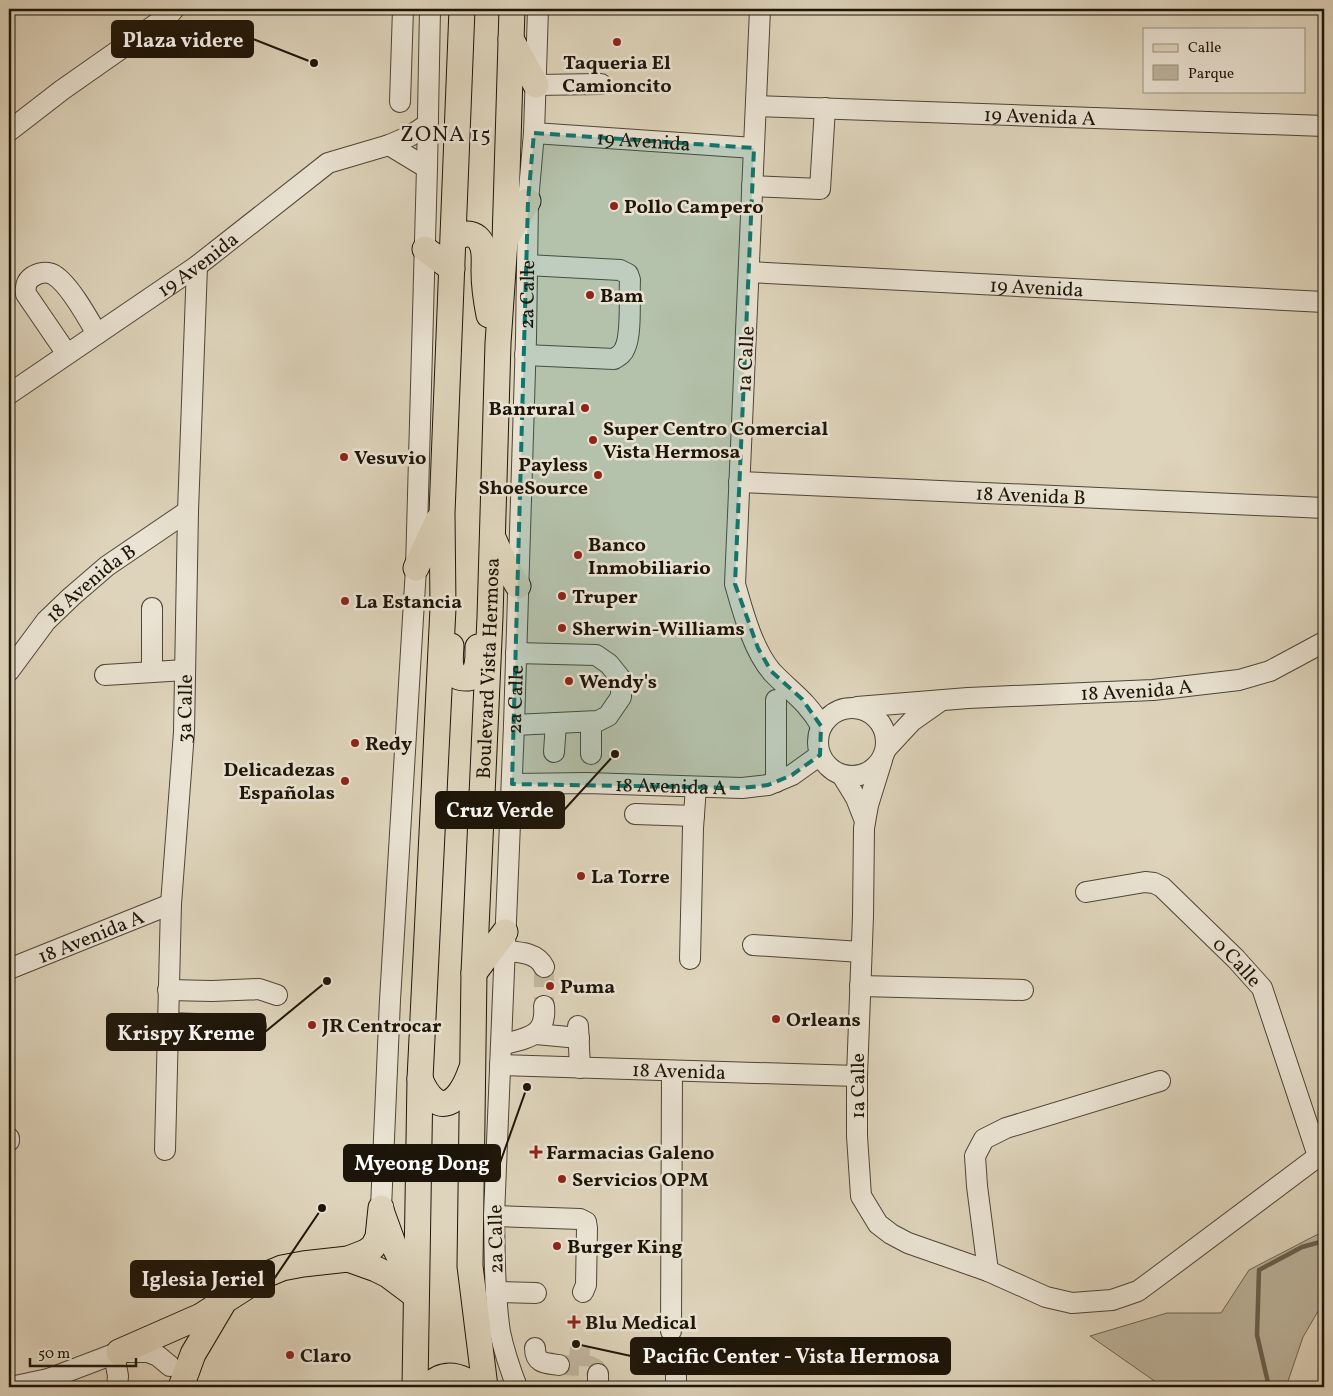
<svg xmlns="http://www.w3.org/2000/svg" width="1333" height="1396" font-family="Vollkorn,serif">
  <rect width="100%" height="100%" fill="#ded4bb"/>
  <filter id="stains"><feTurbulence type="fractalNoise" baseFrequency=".004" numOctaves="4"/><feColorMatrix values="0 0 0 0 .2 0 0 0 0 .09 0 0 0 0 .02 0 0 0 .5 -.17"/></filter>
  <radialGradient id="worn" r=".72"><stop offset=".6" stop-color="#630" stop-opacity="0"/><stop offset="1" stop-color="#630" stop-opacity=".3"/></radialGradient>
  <!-- green -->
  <path fill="#bdb49d" stroke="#6d6453" d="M1324,1231V1301L1303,1337L1286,1387H1163L1090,1336L1167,1313H1221L1249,1270Z"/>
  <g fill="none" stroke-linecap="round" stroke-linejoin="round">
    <!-- stream -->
    <path stroke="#69614f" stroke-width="4.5" d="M1269,1387L1257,1335L1259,1270L1302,1247L1324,1241"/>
    <!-- minor-tunnel -->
    <path stroke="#c1b7a0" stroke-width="20" stroke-dasharray="20 10" stroke-linecap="butt" d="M544,967V1006
      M559,1365L590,1366L596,1369L598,1374
      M579,1366L580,1347"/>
    <!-- minor casing -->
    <g stroke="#4d4536" stroke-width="22">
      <g id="minor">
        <path d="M760,9L735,584C743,612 753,650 772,672C790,691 808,702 821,726"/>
        <path d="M536,85L601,84"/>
        <path d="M400,102L403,9"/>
        <path id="s1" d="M756,106L1324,126"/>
        <path d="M9,131L62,90L169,15L174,9"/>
        <path id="s2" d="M534,133L754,148"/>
        <path d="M389,145L427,168"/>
        <path d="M752,186L820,189L825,108"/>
        <path id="s3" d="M749,272L1324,302"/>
        <path d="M67,354L26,294C25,288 26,281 32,277C38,273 47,271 54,275C69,284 88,318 97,334"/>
        <path d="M525,355L614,359C619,356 623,354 625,348C632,334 629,297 630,280L628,274L620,270L527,265"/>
        <path id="s4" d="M9,394L197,266L328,163L389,145L410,136L428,124"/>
        <path id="s5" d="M739,482L1324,508"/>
        <path id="s6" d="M9,671L46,621L71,597L107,566L188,511"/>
        <path d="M152,672V608"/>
        <path d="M105,675L185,670"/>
        <path d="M776,700V782"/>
        <path id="s7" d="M857,707L968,698L1153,690L1239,680L1270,671L1324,642"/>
        <circle cx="852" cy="742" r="34"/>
        <path d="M591,722V754"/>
        <path d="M514,725L598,721L608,716L621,697V679L609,664L596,655L516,653"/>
        <path d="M886,749L912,721L939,702"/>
        <path d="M554,752L556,723"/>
        <path d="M882,760L868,805L864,828L863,916L857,1076V1136L861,1196L878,1224L891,1234L908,1243L988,1271L1046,1297L1072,1303L1112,1300L1138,1291L1153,1280L1324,1152"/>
        <path d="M842,775L856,798L865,821"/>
        <path id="s8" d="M512,784L587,783L742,788L768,785L792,775L820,755"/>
        <path d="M635,814L694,816"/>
        <path id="s9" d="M1086,892L1145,882L1154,883L1162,887L1236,959L1262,988L1318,1156"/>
        <path d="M753,945L861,952"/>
        <path d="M504,951C518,952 537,952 544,967"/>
        <path d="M690,959L693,828L696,787"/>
        <path id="s10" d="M9,969L171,904"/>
        <path d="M860,986L1023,990"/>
        <path d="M168,990L212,991L259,989L277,995"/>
        <path d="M168,1023L256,1026"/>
        <path d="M578,1026L580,1068"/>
        <path d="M536,1034L579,1038"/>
        <path d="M501,1045C525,1038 547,1038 544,1006"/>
        <path id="s11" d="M500,1065L857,1076"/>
        <path d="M9,1141V1138"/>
        <path id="s12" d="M165,1150L171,904L184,732L188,511L197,266"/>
        <path d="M381,1208L390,1000L416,568L427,168L430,9"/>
        <path d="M494,1216L580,1219L586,1222L587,1228L586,1285L583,1292"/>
        <path d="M988,1271L977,1186L975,1156L984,1139L1006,1128L1160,1081"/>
        <path d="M496,1292L536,1293"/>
        <path d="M671,1331L672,1072"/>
        <path d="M535,1348C535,1364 546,1363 559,1365"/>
        <path d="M114,1354L118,1376L117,1387"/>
        <path d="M11,1387L48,1379L119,1352H148L158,1356L170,1366"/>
        <path id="s13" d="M517,1387C510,1369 504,1351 500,1332C494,1294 495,1254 494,1216L514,725L526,338L528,201L534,133L538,9"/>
        <path d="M598,1387V1374"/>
        <path d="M676,1387V1376"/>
      </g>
    </g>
    <!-- major casing -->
    <g stroke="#1d1509" stroke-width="27">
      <g id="major">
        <path d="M511,39L536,85"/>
        <path d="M506,239L528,201"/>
        <path d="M454,241C463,229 480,233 483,248C485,255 484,264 484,271C484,286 486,300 489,315"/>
        <path d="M425,249L452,269"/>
        <path d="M494,540L505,564L518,586"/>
        <path d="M416,568L438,520"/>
        <path d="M451,646C450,662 447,679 469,678C479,672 478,658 478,647"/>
        <path d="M474,973L505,932"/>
        <path d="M420,1079C438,1121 460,1103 471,1070"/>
        <path d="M382,1213L394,1246L413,1284"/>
        <path d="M348,1259L376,1269L388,1275L416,1296"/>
        <path d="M119,1352L201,1316L263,1276L282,1268L303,1264L348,1259L366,1252L373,1247L378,1237L381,1208"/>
        <path d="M181,1387L193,1354L222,1305"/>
        <path d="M415,1387L420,1079L443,608L442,513L462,9"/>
        <path d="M427,1387C438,1376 449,1372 465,1380L468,1387"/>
        <path id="s14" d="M485,1387L470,1266L474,973L490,617L498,343L505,241L512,9"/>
      </g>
    </g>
    <!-- minor -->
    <use href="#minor" stroke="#eae3d3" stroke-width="20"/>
    <!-- major -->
    <use href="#major" stroke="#ded4bb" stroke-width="25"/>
  </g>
  <!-- marked area -->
  <path fill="#0f766e" fill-opacity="0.2" stroke="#0f766e" stroke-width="4" stroke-dasharray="10 6" stroke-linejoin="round" d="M534,133L754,148L735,584L758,648L771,671L802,699L821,726L820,755L792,775L768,785L742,788L512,784L528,201Z"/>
  <!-- markers -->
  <g fill="#8f2418" stroke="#eae3d3" stroke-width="2">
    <circle cx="617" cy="42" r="5"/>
    <circle cx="614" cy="206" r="5"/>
    <circle cx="590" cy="295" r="5"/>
    <circle cx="585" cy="408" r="5"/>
    <circle cx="593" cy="440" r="5"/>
    <circle cx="344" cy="457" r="5"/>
    <circle cx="598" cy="475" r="5"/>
    <circle cx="578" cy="555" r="5"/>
    <circle cx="562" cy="596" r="5"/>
    <circle cx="345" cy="601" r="5"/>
    <circle cx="562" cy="628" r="5"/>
    <circle cx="569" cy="681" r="5"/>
    <circle cx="355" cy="743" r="5"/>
    <circle cx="345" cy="781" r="5"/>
    <circle cx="581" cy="876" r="5"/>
    <circle cx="550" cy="986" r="5"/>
    <circle cx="776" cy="1019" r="5"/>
    <circle cx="312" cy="1025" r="5"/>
    <path d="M533.5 1144.5h5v5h5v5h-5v5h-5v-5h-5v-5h5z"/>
    <circle cx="562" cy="1179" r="5"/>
    <circle cx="557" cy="1246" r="5"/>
    <path d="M571.5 1314.5h5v5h5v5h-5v5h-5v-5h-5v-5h5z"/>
    <circle cx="290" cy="1355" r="5"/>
  </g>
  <g text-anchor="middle" stroke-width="5" stroke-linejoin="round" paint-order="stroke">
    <!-- poi labels -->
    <g font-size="20" font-weight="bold" fill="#1d1509" stroke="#eae3d3" text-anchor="start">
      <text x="617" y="69" text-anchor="middle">Taqueria El<tspan x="617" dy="23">Camioncito</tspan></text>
      <text x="624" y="213">Pollo Campero</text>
      <text x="600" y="302">Bam</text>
      <text x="575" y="415" text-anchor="end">Banrural</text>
      <text x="603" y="435">Super Centro Comercial<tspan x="603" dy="23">Vista Hermosa</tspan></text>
      <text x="354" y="464">Vesuvio</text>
      <text x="588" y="471" text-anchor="end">Payless<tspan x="588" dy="23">ShoeSource</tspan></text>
      <text x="588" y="551">Banco<tspan x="588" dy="23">Inmobiliario</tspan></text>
      <text x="572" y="603">Truper</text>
      <text x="355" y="608">La Estancia</text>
      <text x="572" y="635">Sherwin-Williams</text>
      <text x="579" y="688">Wendy's</text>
      <text x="365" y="750">Redy</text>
      <text x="335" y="776" text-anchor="end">Delicadezas<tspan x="335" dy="23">Españolas</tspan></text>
      <text x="591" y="883">La Torre</text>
      <text x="560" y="993">Puma</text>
      <text x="786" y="1026">Orleans</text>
      <text x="322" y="1032">JR Centrocar</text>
      <text x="546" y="1159">Farmacias Galeno</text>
      <text x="572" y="1186">Servicios OPM</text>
      <text x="567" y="1253">Burger King</text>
      <text x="585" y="1329">Blu Medical</text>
      <text x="300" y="1362">Claro</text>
    </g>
    <!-- street labels -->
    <g font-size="20" fill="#1d1509" stroke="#eae3d3">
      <text dy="7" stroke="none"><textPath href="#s1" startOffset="284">19 Avenida A</textPath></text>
      <text dy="7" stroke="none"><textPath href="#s2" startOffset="110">19 Avenida</textPath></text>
      <text dy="7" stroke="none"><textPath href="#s4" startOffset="229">19 Avenida</textPath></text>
      <text dy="7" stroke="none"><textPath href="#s3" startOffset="288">19 Avenida</textPath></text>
      <text dy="7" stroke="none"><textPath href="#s13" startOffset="1096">2a Calle</textPath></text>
      <text transform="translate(745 359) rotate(-87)" y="7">1a Calle</text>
      <text dy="7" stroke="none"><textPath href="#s5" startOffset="292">18 Avenida B</textPath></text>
      <text dy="7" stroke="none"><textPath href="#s6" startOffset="121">18 Avenida B</textPath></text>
      <text dy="7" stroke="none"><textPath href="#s14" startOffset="720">Boulevard Vista Hermosa</textPath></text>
      <text dy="7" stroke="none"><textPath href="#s7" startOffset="280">18 Avenida A</textPath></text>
      <text dy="7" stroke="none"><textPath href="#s13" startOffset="691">2a Calle</textPath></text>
      <text dy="7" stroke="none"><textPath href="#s12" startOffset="442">3a Calle</textPath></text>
      <text dy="7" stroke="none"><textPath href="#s8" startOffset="159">18 Avenida A</textPath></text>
      <text dy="7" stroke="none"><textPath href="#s10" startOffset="88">18 Avenida A</textPath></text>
      <text dy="7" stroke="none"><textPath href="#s9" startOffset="184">0 Calle</textPath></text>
      <text dy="7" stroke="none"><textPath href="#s11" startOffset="179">18 Avenida</textPath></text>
      <text transform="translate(857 1086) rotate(-90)" y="7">1a Calle</text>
      <text transform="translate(495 1239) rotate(-91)" y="7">2a Calle</text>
    </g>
    <!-- quarter labels -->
    <g font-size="22" letter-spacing="1" fill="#1d1509" stroke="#eae3d3">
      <text x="446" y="141">ZONA 15</text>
    </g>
  </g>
  <!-- callouts -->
  <path fill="none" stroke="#1d1509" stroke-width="2" d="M314 63L253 39M615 754L564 810M327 981L265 1032M527 1087L500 1163M322 1208L274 1279M576 1344L631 1356"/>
  <g fill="#1d1509" stroke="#eae3d3" stroke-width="2">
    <circle cx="314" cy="63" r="5"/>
    <circle cx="615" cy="754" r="5"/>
    <circle cx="327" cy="981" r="5"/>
    <circle cx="527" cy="1087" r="5"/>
    <circle cx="322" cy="1208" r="5"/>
    <circle cx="576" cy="1344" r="5"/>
  </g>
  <g fill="#1d1509" stroke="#1d1509" stroke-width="2">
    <rect x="112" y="21" width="141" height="36" rx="5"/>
    <rect x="436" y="792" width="128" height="36" rx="5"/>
    <rect x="107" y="1014" width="158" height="36" rx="5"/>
    <rect x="344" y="1145" width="156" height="36" rx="5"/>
    <rect x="131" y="1261" width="143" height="36" rx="5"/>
    <rect x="631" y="1338" width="319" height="36" rx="5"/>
  </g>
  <g font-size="21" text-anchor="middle" font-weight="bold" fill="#fff">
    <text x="183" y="47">Plaza videre</text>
    <text x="500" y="817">Cruz Verde</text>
    <text x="186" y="1040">Krispy Kreme</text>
    <text x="422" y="1170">Myeong Dong</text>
    <text x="203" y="1286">Iglesia Jeriel</text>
    <text x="791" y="1363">Pacific Center - Vista Hermosa</text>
  </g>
  <!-- margin -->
  <rect width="1333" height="1396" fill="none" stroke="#ded4bb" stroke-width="30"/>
  <rect x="10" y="10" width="1313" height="1376" fill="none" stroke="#1d1509" stroke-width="2.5"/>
  <rect x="15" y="15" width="1303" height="1366" fill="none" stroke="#1d1509"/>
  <!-- legend -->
  <rect x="1143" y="28" width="162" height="65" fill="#eae3d3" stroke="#989182"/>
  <rect x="1153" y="44" width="25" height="8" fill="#ded4bb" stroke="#989182"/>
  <text x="1188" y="52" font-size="15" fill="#1d1509">Calle</text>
  <rect x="1153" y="65" width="25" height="15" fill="#bdb49d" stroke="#989182"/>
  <text x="1188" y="78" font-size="15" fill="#1d1509">Parque</text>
  <!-- scale -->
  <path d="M30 1358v8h106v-8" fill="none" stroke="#1d1509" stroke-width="2.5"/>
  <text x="38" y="1358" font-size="15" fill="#1d1509" stroke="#eae3d3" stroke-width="4" paint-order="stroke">50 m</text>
  <rect width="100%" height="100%" filter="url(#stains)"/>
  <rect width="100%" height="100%" fill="url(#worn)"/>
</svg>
